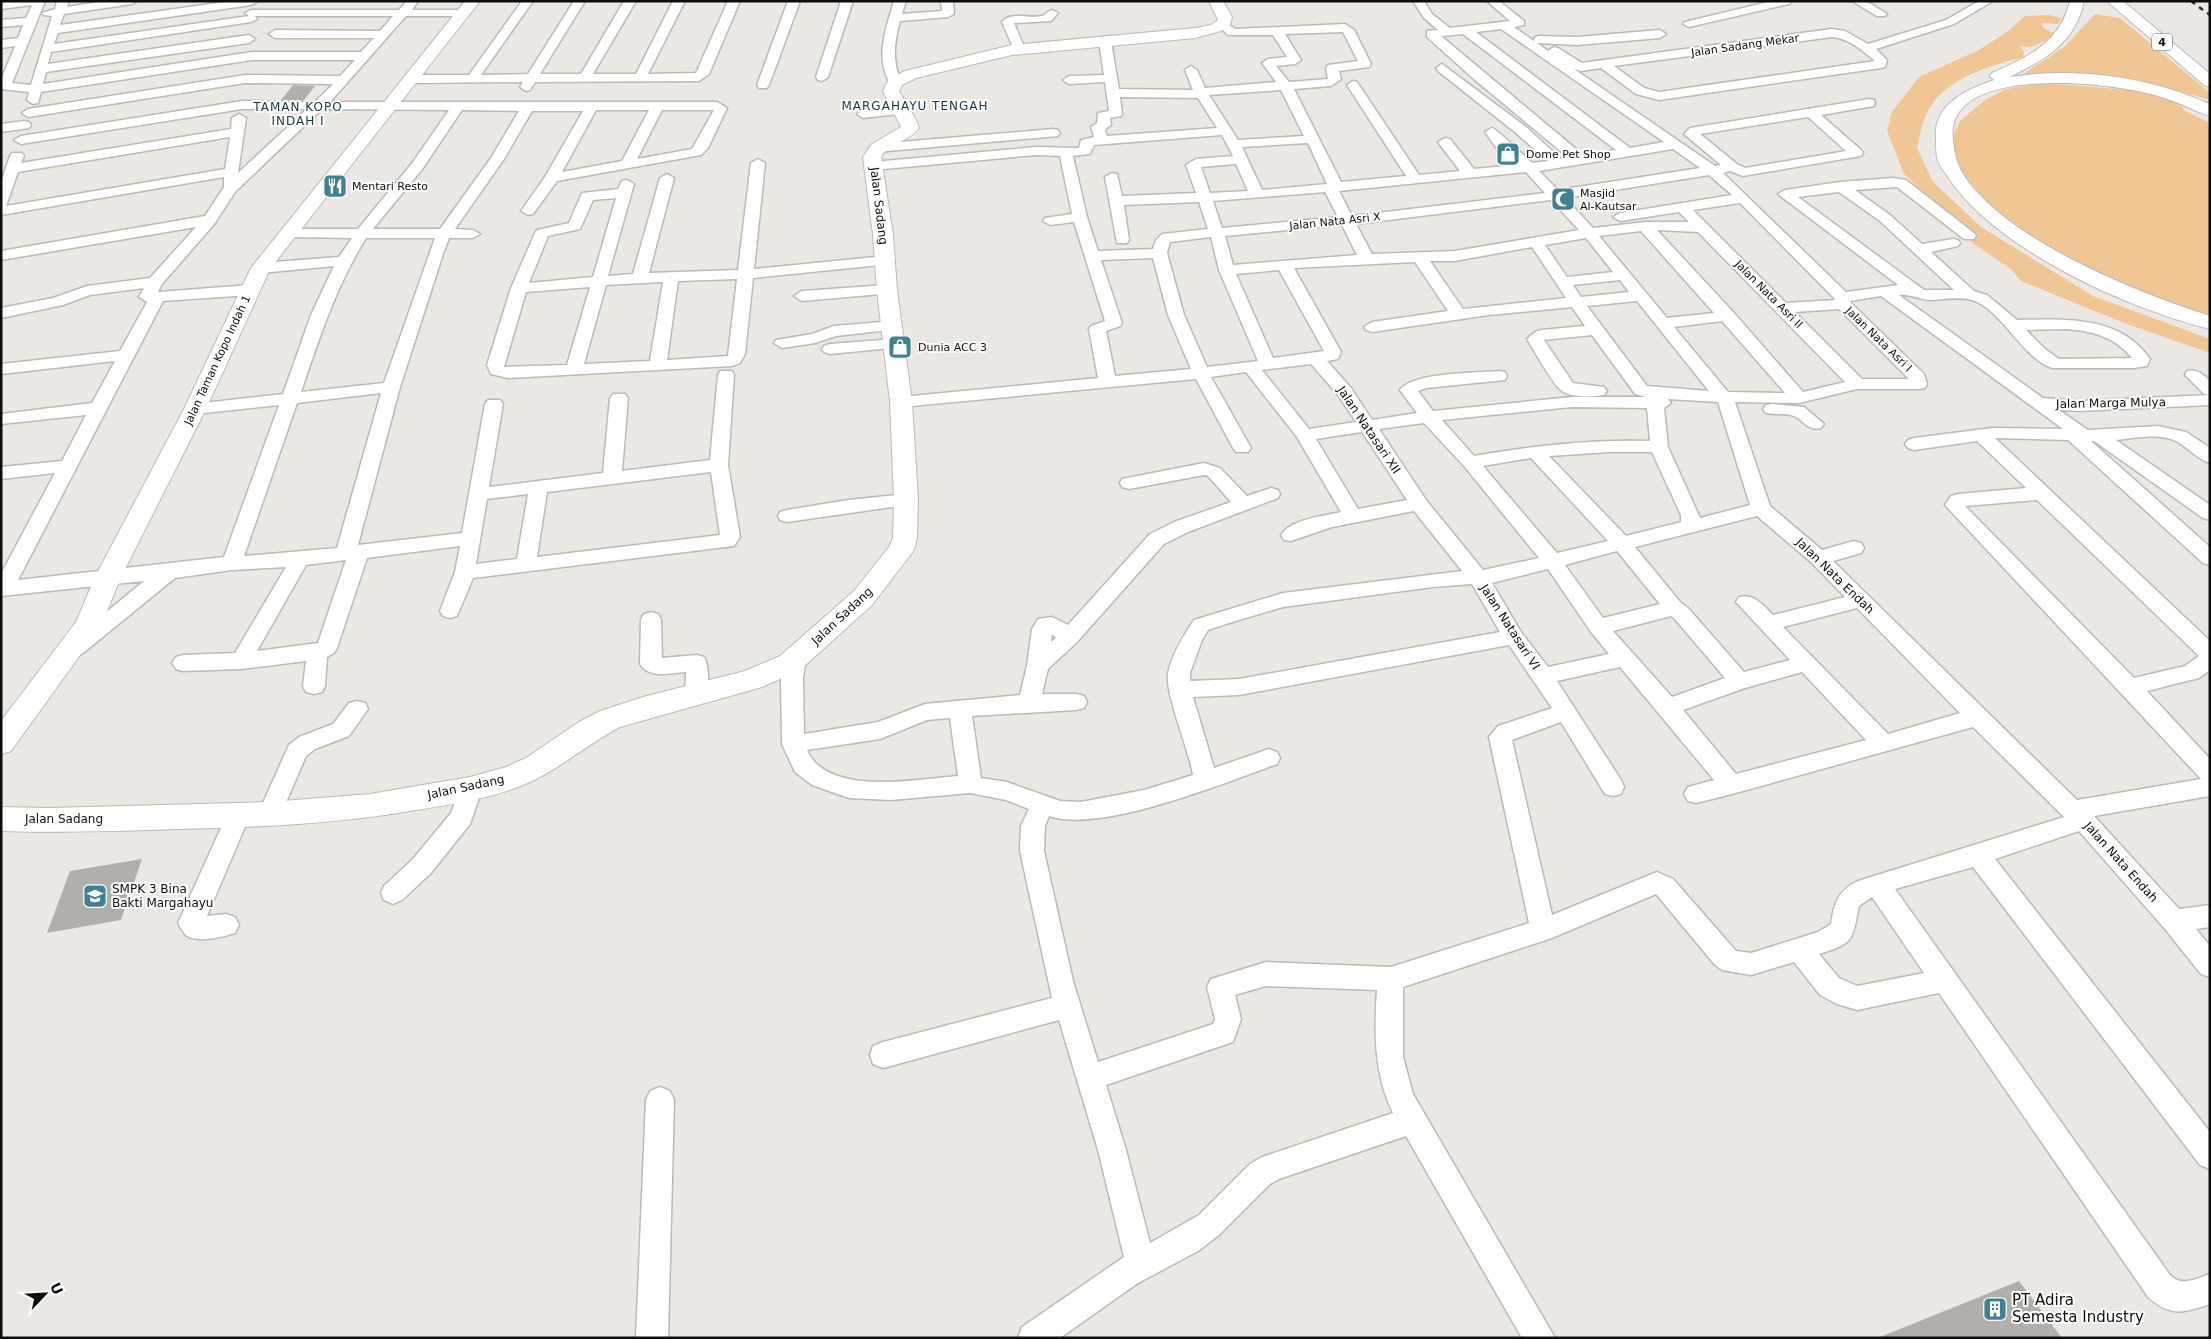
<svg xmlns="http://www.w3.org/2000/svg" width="2211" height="1339" font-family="'DejaVu Sans',sans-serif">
  <rect width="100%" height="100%" fill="#ebe8e4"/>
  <!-- green -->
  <path fill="#f1c695" d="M2095,14L2120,18L2210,93V100C2148,82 2087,69 2022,75L2064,47Z
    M2049,15L2061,18L2058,24L2042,23L2043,28L2054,33L2055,37L2031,47L2019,46L2024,51L2023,57C1990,66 1945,78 1928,111C1922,122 1920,136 1917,148L1933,182L1981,227L2093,296L2210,339V353L2124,323L2021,281L2011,269L1974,244L1942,209L1904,174L1887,131L1892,112L1919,77L1979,50L2007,32L2025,16Z
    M2044,83L2130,90L2178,102L2185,111L2210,123V320L2092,273L2034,240L1986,201L1959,168L1951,141L1960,121L1985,100L2006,89Z"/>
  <!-- building -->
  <path fill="#b2afab" d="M293,85L315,86L304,100H281Z
    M142,859L121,920L47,933L70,871Z
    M2019,1281L2062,1338H1881L1880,1337Z"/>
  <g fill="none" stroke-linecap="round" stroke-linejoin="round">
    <!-- minor casing -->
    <g stroke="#bcb9b5" stroke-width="3">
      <path id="minor" d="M10,1H45L12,83L31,85L52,16L44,15L42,13L55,9L57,1H69L67,7L106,1H137L132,4L64,14L60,25L232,1L257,2L251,5L58,33L54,44L249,16L245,13L251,10H399L407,1H418L412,10H464L470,13L464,16H406L330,102H717L727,108L708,148L701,155L557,181L533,214L528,215L521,211L545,177L583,111H532L504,159L455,229L473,230L480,234L473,238H449L443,254L400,387L358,545L462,533L485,404L488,400H500L503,404L489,487L603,473L610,398L613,394H625L628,398L622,471L710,460L718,375L720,371H732L734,375L728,465L740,537L734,546L473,578L457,616L450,618L443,616L440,611L455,572L460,546L367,558L337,648L334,653L327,657L325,686L322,692L314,694L306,692L303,686L306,661L241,669L183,671L176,669L172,663L176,657L183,655L235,653L286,567L232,570L175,578L83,653L76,656L69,653L66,648L69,643L144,581L1,596V574L55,473L1,479V467L62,461L86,415L1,424V414L92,403L115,361L1,374V364L120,351L147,302L139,297L144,288L90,295L63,305L1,318V308L53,298L87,286L150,278L196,227L1,260V251L205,216L224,187V177L1,215V182L10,156L12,153H22L24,156L21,163L231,129L232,118L239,114L246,118L238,173L307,109H242L21,144L14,140L21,136L242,101L315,102L333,84L245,83L28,117L22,113L28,109L245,75L340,76L355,60H252L41,92L38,103L33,104L27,100L29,92L1,89V80L15,46L1,48V40L18,38L23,25L1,27V20L26,18L32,5L1,9V3ZM255,16H393L380,31L275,30L269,34L275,38H374L361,52H252L43,84L46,72L249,43L255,39L249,35L48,64L51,52L251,22L257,19ZM322,109L449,110L413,162L358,229H287L280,233L287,237L352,238L339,257L261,263L253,268L261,273L334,266L311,315L283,394L195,404L189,405L186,409L189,413L195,414L279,405L224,557L18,580L163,301L250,295L258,290L250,285L158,292L162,284L215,223L235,192ZM462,110L519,111L491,158L440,229H373L423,168ZM596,110H649L622,161L562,172ZM662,110H714L692,149L637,159ZM230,137L225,169L6,206L18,172ZM366,238H435L384,383L301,392C319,339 336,286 366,238ZM381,393L337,548L244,556L297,403ZM711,472L720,535L537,557L547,492ZM528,494L517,559L476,564L487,499ZM346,560L318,643L257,651L306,565Z
        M522,1H533L481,75L528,74L574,1H585L540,74H581L624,1H636L593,74H636L673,1H685L648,74L696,73L728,1H740L709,74L699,81L535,82L530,90L526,91L520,87L523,82L412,83L406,79L412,75H469Z
        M788,1H800L769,85L767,88H759L757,85Z
        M841,1H853L828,77L822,81L818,80L816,77Z
        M894,1H906L902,14L942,11L941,1H953L954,14L948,17L900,21C894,43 892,61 901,82L895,86L891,85C874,58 886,29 894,1Z
        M1413,1H1424L1432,14L1450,28L1510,21L1487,1H1499L1524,21V25L1514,27L1534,41L1535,37L1539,36L1577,37L1660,30L1666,34L1660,38L1577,45L1537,43L1548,51L1554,47L1558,48L1582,63L1832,29L1845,31L1868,44L1946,20L1979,1H1993L1954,24L1876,49L1887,60L1885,67L1881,68L1659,100L1636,94L1601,68L1581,71L1574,69L1715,166L1721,165L1684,134L1690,128L1869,99L1874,100L1875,103L1874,106L1821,115L1861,150L1863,153L1861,156L1743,176L1730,171L1723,173L1846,292L1898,285L1778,194L1785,190L1840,182L1893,178L1906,180L1974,233L1976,236L1974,239H1964L1897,187L1855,190L1890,215L1922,244L1953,239L1958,240L1960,243L1958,246L1931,252L1974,291L1987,295L2017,320C2065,319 2120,315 2150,359L2147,366L2134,368H2052C2021,358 1999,303 1967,299C1955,297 1941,300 1929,300C1918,299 1910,294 1899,295L2043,398L2079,401L2209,395L2204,394L2185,375L2187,371C2198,369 2202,374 2210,381V405L2079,411L2059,410L2088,430L2158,426L2186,432L2210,448V463C2196,459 2187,446 2174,440C2156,433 2134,438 2116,440L2210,505V520L2203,518L2094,441H2091L2210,547V565L2203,563L2068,440L1995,438L2210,641V670L2199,678L2147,691L2210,759V796L2094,816L2179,909L2210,905V927L2196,929L2210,946V977L2201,974L2165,929L2079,831L1995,859L2210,1132V1169L2200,1165L1973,867L1895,889L2170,1275C2182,1287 2195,1279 2210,1274V1304C2184,1313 2170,1317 2148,1297L1939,993L1857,1010L1837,1004L1820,995L1794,962L1751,975L1722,970L1715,965L1656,894L1552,938L1403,987V1057L1413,1094L1555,1338H1522L1406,1136L1279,1179L1270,1184L1219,1235L1198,1251L1138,1283L1060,1338H1018L1022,1327L1124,1257L1098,1150L1059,1020L883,1068L873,1064L870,1055L873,1046L883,1042L1052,998L1020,851L1021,826L1029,809L1006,800L970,793L891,800L849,798L812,785L795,772L782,744L781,679L788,653L795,650L802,653L806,658L803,679L804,734L878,722L925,704L1020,695L1027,666L1032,629L1038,619L1052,617L1068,625L1150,534L1174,522L1231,502L1208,476L1204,475L1129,489L1122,487L1120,483L1122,479L1204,463L1220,468L1247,496L1271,488L1278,490L1280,494L1278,498L1188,532L1164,544L1077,642L1048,669L1042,694H1076L1084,696L1087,702L1084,708L1076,710L972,716L981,778L1007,782L1060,801L1081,802L1144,790L1193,775C1189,749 1165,695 1168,673C1172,654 1184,635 1194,620L1283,593L1462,571L1414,511L1332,527L1291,541L1284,540L1281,535C1291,519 1324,516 1341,512L1297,437L1246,372L1211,377L1251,448L1248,452H1236L1233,448L1196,379L901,407L895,406L892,402L895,398L901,397L1098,378L1089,329L1091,326L1105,321L1074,222L1050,225L1043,221L1045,218L1072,214L1060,156L1036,155L873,170L866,166L873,162L1036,147L1079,148L1081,140L1094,137L1091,127L1097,123L1098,113L1109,111L1105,82L1069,84L1063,80L1069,76L1104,75L1099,42L1105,38L1111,42L1119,89L1193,90L1185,70L1191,66L1197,70L1205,88L1276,82L1262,63L1268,59L1287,57L1273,35H1228L1217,24L1223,21L1235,29L1345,24L1354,30L1371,64L1369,67L1339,71L1341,79L1331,86L1294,89L1341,182L1406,176L1347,85L1353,81L1357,82L1419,175L1460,171L1438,142L1445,138L1450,139L1474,169L1517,165L1495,146L1485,132L1492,128C1497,129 1525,157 1532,163L1548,161L1516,133L1438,71L1436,68L1442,64L1526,127L1561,159L1569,158L1475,80L1427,37V31L1438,30L1424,18ZM1501,29L1664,142L1630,148L1476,32ZM1343,32L1358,61L1328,65L1326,68L1328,79L1289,82L1276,66L1295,64L1301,60L1285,34ZM1463,34L1616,150L1583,155L1441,36ZM1832,37C1848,38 1864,51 1875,61L1659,92L1644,88L1614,66ZM1281,90L1304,136L1238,140L1209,95ZM1120,97L1198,98L1217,128L1107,136L1105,129L1111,125L1110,118L1121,116L1122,113ZM1808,117L1846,151L1745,168L1737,164L1700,134ZM1222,135L1233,156L1196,159L1186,165L1196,193L1122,196L1117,174L1112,173L1105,177L1117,243H1127L1129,240L1124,205L1199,202L1208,229L1162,234L1156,240L1153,249L1098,251L1087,217L1073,156L1090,154L1094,145ZM1308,143L1327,184L1262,190L1242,147ZM1673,149L1700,168L1558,190L1539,171ZM1236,164L1248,191L1210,193L1201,167ZM1526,172L1545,193L1352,216L1339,191ZM1709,175L1732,195L1620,213L1613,217L1620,221L1679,212L1689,222H1645L1593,228L1565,198ZM1325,192L1338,217L1222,228L1213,201ZM1839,192L1880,221L1954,290H1924L1798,197ZM1551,200L1579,230L1455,251L1372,254L1356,224ZM1740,203L1834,298L1835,300L1786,303L1693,210ZM1342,225L1357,255L1233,265L1225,236ZM1657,230L1698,232L1845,382L1803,392L1734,313ZM1641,231L1714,313L1667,318L1599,236ZM1211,237L1219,270L1258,361L1207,367L1184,315L1167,253L1170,242ZM1586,238L1613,272L1567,277L1545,245ZM1532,247L1566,298L1463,309L1430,261H1455ZM1153,258L1168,315L1191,369L1115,376L1106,331L1120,326L1122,323L1101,260ZM1415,262L1448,311L1372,322L1364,327L1366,330L1372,332L1489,315L1572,307L1585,326L1541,330L1535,332L1527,339C1534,350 1553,385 1562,391C1572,398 1593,397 1604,395L1607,391L1604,387L1573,383L1544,340L1592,335L1635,394L1646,397H1572L1433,411L1418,391L1426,388L1505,380L1507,376L1505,372L1499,371C1477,373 1413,372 1400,390L1417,413L1372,420L1351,388L1327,361L1338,359L1341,352L1294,268ZM1279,270L1324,351L1273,358L1236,274ZM1620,280L1629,292L1581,297L1573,285ZM1881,296L2063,429L1992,428L1914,438L1908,440L1905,444L1908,448L1914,450L1977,441L2026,488L1958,494L1951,496L1945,505L2201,779L2077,800L1833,561L1861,553L1864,548L1861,543L1854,541L1822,550L1770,506L1735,402L1799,403L1857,389H1919L1925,388L1927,384L1924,374L1851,303L1850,301ZM1637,301L1709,391L1647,386L1587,306ZM1839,309L1909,379H1862L1795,312ZM1722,321L1785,393L1728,392L1674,327ZM2066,329C2093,331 2115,337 2132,358L2059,359L2045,349L2026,330ZM1311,364L1338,395L1356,422L1309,429L1262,370ZM1668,399L1718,402L1750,505L1700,518L1668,447L1664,408L1671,403ZM1572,407L1647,408L1650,441C1590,439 1533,446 1474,456L1442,420ZM1424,423L1464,466L1539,558L1483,570L1426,500L1379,429ZM1362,432L1407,500L1358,509L1316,439ZM1610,452H1652L1681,515V522L1626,536L1549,456ZM1531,458L1608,541L1557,553L1483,466ZM2037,500L2199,656L2185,666L2134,678L1965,506ZM1757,516L1812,563L1845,597L1773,615C1763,605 1754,593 1739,597L1736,602L1790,660L1744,672L1688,608L1681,603L1635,547ZM1617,551L1660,604L1603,618L1565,565ZM1548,569L1591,632L1609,654L1548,667L1521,632L1492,583ZM1472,584L1500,632L1239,679L1190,681V673L1202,640L1208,630L1229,623L1283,607L1433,587ZM1857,608L1960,713L1888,734L1783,627ZM1671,616L1674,618L1725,678L1672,697L1613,631ZM1052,634L1056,638L1051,642ZM1509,645L1552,708L1498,726L1489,737L1529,923L1391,967L1266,962L1211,979L1207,987L1215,1019L1213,1024L1098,1062L1073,981L1044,851L1045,826L1049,816C1099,834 1225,783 1277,764L1280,758L1277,752L1269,749L1214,768L1193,697L1239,695ZM1620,667L1714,780L1688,787L1684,794L1688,801L1696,803L1732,794L1973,727L2064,817L1858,881C1838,890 1834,904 1831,924L1818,932L1751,953L1736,951L1673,879L1657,872L1552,915L1512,740L1561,722L1605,794L1613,796L1621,794L1624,787L1621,780L1557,681ZM1802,672L1866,740L1736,774L1683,710L1745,688ZM950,718L958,776C917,779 827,797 807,750L880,739L927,720ZM1872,897L1924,973L1857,986L1839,978L1819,954C1855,943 1852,940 1859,906ZM1266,986L1377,990C1374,1033 1374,1074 1393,1113L1262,1157L1250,1164L1199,1215L1150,1243L1126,1150L1106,1085L1233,1042L1241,1019L1235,995Z
        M1772,1L1791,2L1789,4L1689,27L1683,24L1685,22Z
        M1852,1H1866L1887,14L1885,16H1877Z
        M1052,10L1058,13L1051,21L1014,23L1025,49L1019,53L1015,52L1002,22C1011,11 1029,19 1042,16C1046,15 1047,11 1052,10Z
        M902,106L908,110L907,113L863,118L857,114L863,110Z
        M24,121L29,122L31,125L29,128L1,132V124Z
        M1053,129L1058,130L1060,133L1058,136L876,152L869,148L876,144Z
        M758,159L765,163L754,269L885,256L890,258L893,261L890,264L753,278L745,354L740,363L732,366L508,378L491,374L487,365L511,288L535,233L537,230L569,223L582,193L618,189L622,181L627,180L634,184L608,276L633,274L660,178L667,174L674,178L649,273L738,270L751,163ZM616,198L593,277L529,283L548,236L580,229L593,200ZM737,279L728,356L667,360L678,281ZM663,282L650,361L584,364L606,285ZM590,287L567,365L504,367L526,292Z
        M887,285L893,287L895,290L893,293L802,301L794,296L802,291Z
        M893,321L901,326L899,329L836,336L815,343L782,348L774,343L776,340L812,334L834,326Z
        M895,339L901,341L903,344L901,347L830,354L824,352L822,349L824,346L830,344Z
        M1772,404L1804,407L1824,424L1821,428C1807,431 1805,421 1794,416C1786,413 1774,415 1766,413L1763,409L1766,405Z
        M906,494L913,496L915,500L913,504L787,522L780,520L778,516L780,512L787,510L848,500Z
        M651,612L658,614L661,619L662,658L697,655L704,657C710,668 709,691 704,701L696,703L688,701L685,695L686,672C671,673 649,679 640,664L641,619L644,614Z
        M357,701L365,703L368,709L349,736L315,749L306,756L278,821L270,824L262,821L258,814L289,745L299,737L333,724L349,703Z
        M470,780L478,782L482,789L470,824L431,873L402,900L393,904L384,900L381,893L384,886L413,859L451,813L462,782Z
        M238,805L246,808L250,815L207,916L226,914L235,917L239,925L235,933C223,937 199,943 187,936C183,933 181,928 178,923L230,808Z
        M660,1087L670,1091L674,1100L668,1338H636L646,1100L650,1091Z"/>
    </g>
    <!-- tertiary casing -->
    <g stroke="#bcb9b5" stroke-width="2">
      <path id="tertiary" d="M1209,1H1223L1232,17L1230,25L1221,31L1195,38L1012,55L916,78L902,85L899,91L916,120L919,128C909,142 888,143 881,157L893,235L897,290L912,402L918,500L917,538L914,550L872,605L800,670L762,687L620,727C587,744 558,771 523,785C489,799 452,804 416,810C338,824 259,827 179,829C120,831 61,833 1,831V807L49,808L270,802L370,794L470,777L506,767L526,758L579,722L600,711L643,697L745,671L780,656L854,591L889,547L893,538L894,500L890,402L877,290L873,235L863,157L872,144L901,127L883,91L889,79L905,71L1012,45L1195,28L1211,25L1218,20Z"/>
    </g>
    <!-- secondary casing -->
    <g stroke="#bcb9b5" stroke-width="2">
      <path id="secondary" d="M465,1H480L270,269L206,409L121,577L101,626L11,751L1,754V721L76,622L95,577L184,409L251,268Z"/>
    </g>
    <!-- motorway casing -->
    <g stroke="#bcb9b5" stroke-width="2">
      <path id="motorway" d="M2070,1H2084C2076,42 2044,61 2009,77C2075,67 2146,76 2207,103L2210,104V116C2199,113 2189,107 2178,103C2159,95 2140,91 2120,88C2079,81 1945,71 1953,139C1955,160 1960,173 1975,190C2025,247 2138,293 2210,316V329C2128,309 1995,249 1948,177C1945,172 1940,167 1938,161C1936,155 1936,146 1936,139C1932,105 1967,89 1994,80L1990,76L1992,73C2028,57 2060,43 2070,1Z
        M2107,1H2123L2210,74V87L2204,85Z"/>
    </g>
    <!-- minor -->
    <use href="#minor" fill="#fff" fill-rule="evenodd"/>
    <!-- tertiary -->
    <use href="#tertiary" fill="#fff" fill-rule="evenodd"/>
    <!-- secondary -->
    <use href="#secondary" fill="#fff" fill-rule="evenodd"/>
    <!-- motorway -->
    <use href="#motorway" fill="#fff" fill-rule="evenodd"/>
    <!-- rail -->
    <path stroke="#31302f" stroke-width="2.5" stroke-dasharray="5 5" stroke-linecap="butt" d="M2191,1L2210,15"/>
  </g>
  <!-- icons -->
  <defs>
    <g id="shop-square" transform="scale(1.25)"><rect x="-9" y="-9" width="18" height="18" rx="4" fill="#418194" stroke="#fff"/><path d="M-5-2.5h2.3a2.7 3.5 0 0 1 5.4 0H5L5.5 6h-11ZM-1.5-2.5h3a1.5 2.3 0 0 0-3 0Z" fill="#fff"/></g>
    <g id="restaurant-square" transform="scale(1.25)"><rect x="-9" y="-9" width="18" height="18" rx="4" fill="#418194" stroke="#fff"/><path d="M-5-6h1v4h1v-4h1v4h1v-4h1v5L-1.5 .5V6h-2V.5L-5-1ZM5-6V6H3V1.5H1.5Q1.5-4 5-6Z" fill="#fff"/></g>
    <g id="mosque-square" transform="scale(1.25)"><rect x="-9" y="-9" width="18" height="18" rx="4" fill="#418194" stroke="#fff"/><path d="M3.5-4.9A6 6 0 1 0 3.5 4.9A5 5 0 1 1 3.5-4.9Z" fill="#fff"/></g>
    <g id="school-square" transform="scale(1.25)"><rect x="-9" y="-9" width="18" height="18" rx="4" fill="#418194" stroke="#fff"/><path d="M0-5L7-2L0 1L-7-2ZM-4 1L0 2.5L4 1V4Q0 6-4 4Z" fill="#fff"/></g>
    <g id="building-square" transform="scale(1.25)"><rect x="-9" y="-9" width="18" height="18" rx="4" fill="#418194" stroke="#fff"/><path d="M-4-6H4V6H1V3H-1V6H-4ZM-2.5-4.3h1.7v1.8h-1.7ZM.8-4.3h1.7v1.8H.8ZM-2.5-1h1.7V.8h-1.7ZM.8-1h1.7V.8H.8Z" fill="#fff"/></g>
  </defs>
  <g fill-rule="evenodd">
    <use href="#shop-square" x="1508" y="154"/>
    <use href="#restaurant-square" x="335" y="186"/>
    <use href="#mosque-square" x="1563" y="199"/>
    <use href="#shop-square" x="900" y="347"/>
    <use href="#school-square" x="95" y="896"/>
    <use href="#building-square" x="1995" y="1309"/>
  </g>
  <g text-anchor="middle" stroke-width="4" stroke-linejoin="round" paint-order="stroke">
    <!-- shield labels -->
    <rect fill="#fff" stroke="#565655" stroke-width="1" x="2152" y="33.5" width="20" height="17" rx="4"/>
    <g font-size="11" font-weight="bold" fill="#0e0d0c">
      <text x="2162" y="46">4</text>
    </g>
    <!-- far-street labels -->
    <g font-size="11" fill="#0e0d0c" stroke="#fff">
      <text transform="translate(1745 45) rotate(-8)" y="4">Jalan Sadang Mekar</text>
      <text transform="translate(1335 221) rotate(-6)" y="4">Jalan Nata Asri X</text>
      <text transform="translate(1769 294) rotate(45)" y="4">Jalan Nata Asri II</text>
      <text transform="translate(1879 339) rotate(44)" y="4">Jalan Nata Asri I</text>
      <text transform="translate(217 360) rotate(-65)" y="4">Jalan Taman Kopo Indah 1</text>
    </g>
    <!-- far-poi labels -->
    <g font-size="11" fill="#0e0d0c" stroke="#fff" text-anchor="start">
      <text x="1526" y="158">Dome Pet Shop</text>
      <text x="352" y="190">Mentari Resto</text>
      <text x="1580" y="197">Masjid<tspan x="1580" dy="13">Al-Kautsar</tspan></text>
      <text x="918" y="351">Dunia ACC 3</text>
    </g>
    <!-- far-quarter labels -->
    <g font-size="12" letter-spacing="1" fill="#173640" stroke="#fff">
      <text x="915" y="110">MARGAHAYU TENGAH</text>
      <text x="298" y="111">TAMAN KOPO<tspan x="298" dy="14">INDAH I</tspan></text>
    </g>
    <!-- street labels -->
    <g font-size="12" fill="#0e0d0c" stroke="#fff">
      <text transform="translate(879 206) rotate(83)" y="4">Jalan Sadang</text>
      <text transform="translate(2111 403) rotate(-1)" y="4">Jalan Marga Mulya</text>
      <text transform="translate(1369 430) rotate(56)" y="4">Jalan Natasari XII</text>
      <text transform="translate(1835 576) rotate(44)" y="4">Jalan Nata Endah</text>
      <text transform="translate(842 616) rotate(-43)" y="4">Jalan Sadang</text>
      <text transform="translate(1510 627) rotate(57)" y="4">Jalan Natasari VI</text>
      <text transform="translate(466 787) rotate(-12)" y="4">Jalan Sadang</text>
      <text x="64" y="823">Jalan Sadang</text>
      <text transform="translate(2121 862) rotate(48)" y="4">Jalan Nata Endah</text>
    </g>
    <!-- poi labels -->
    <g font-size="12" fill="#0e0d0c" stroke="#fff" text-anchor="start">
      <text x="112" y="893">SMPK 3 Bina<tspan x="112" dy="14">Bakti Margahayu</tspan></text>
    </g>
    <!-- near-poi labels -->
    <g font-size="15" fill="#0e0d0c" stroke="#fff" text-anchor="start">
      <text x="2012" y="1305">PT Adira<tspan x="2012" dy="17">Semesta Industry</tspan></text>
    </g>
  </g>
  <!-- border -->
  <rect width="2211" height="1339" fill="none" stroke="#0e0d0c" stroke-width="5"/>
  <!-- north arrow -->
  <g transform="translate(45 1294) rotate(65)" stroke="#ffffff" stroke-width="4" paint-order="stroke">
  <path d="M0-4L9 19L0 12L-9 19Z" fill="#0e0d0c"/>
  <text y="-8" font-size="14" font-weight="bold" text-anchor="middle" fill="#0e0d0c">U</text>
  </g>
</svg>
